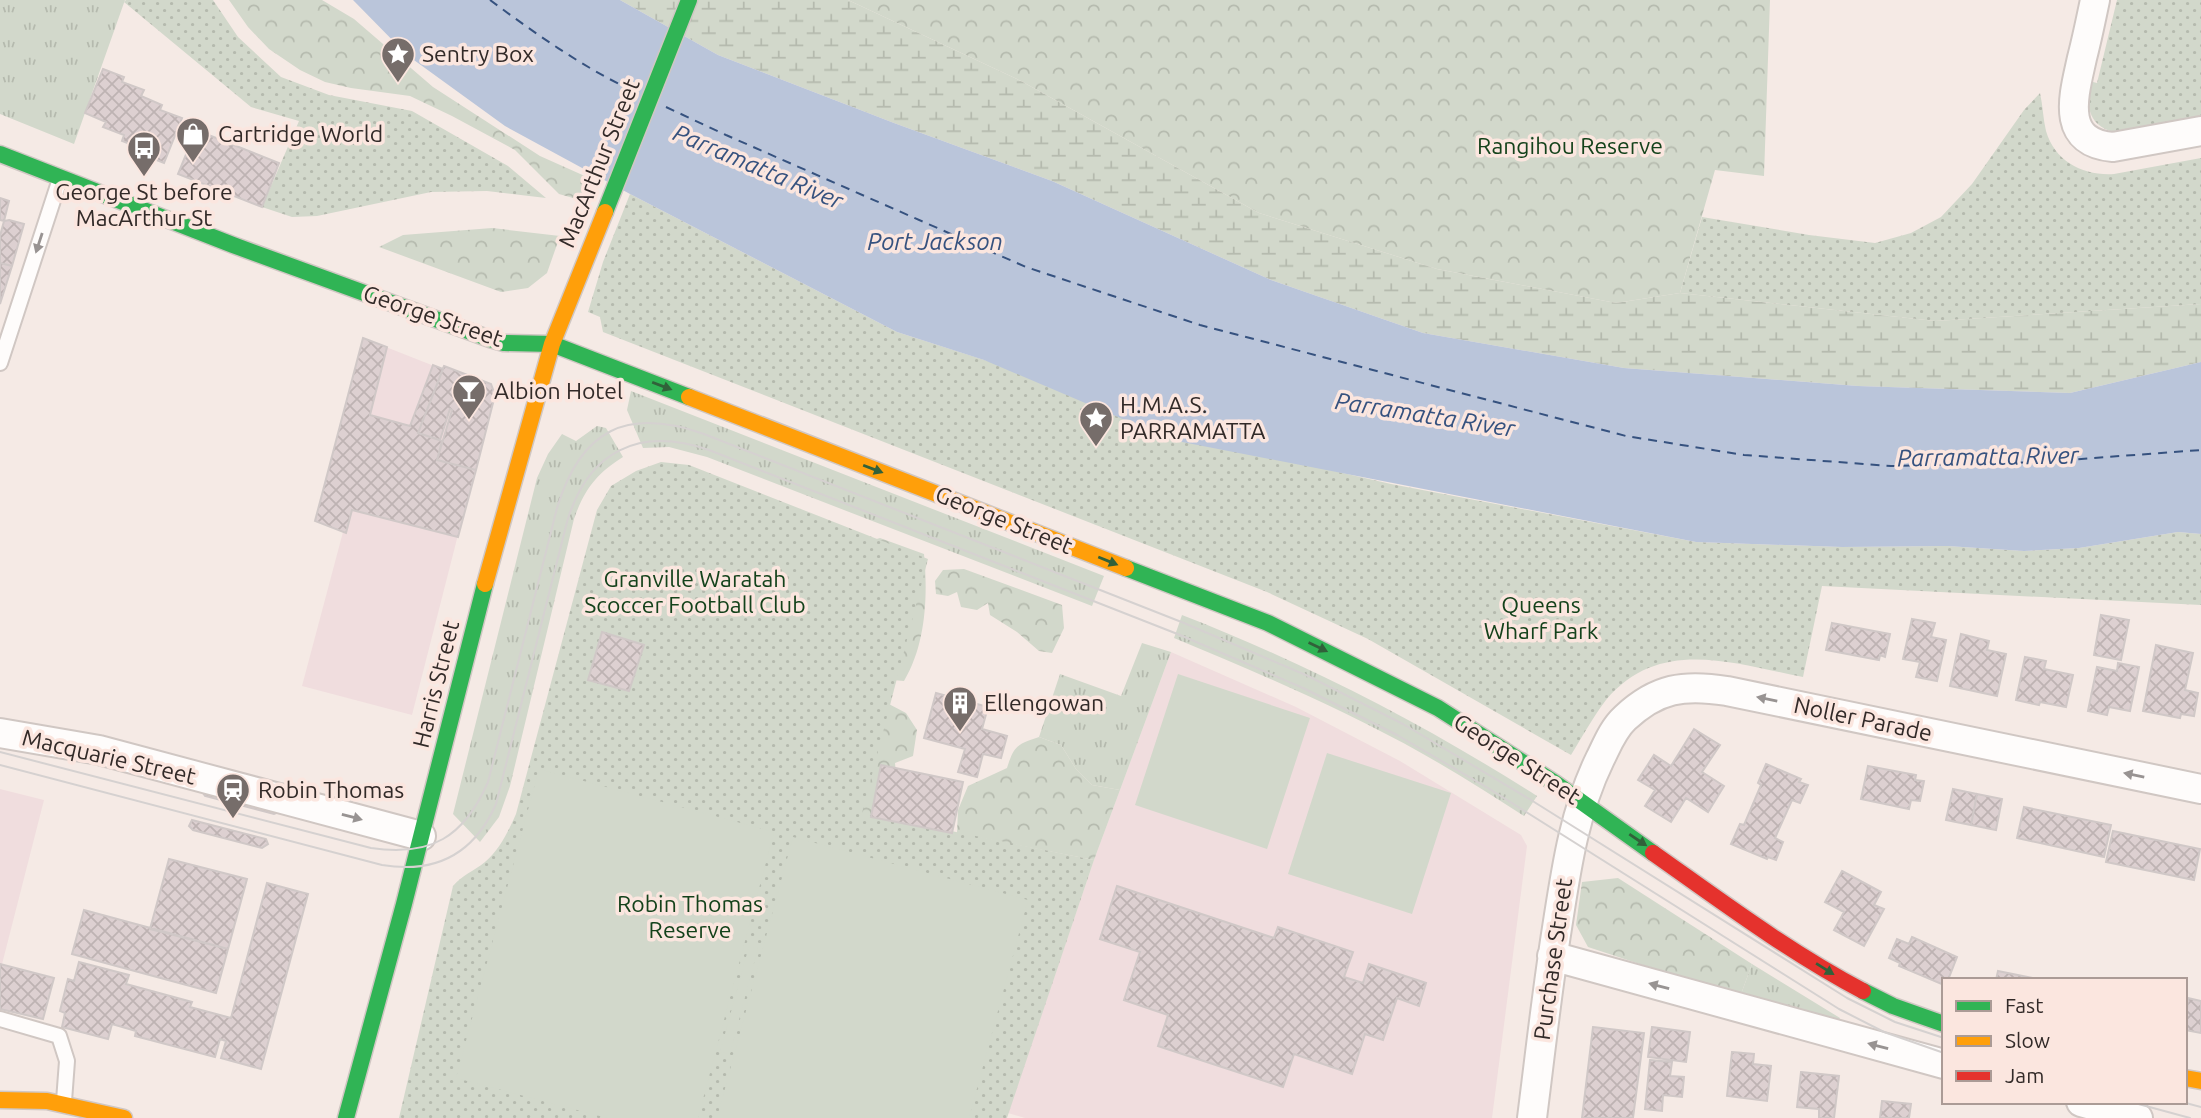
<svg xmlns="http://www.w3.org/2000/svg" width="2201" height="1118" font-family="Ubuntu,sans-serif">
  <defs>
    <pattern id="grass-tufts" width="24" height="20" patternUnits="userSpaceOnUse" patternTransform="scale(1.75)"><rect width="24" height="20" fill="#d2d8cb"/><path d="M3 7l-1-3M5 7V3M7 7l1-3M15 17l-1-3M17 17v-4M19 17l1-3" fill="none" stroke="#b5baae"/></pattern>
    <pattern id="forest-crowns" width="20" height="18" patternUnits="userSpaceOnUse" patternTransform="scale(1.75)"><rect width="20" height="18" fill="#d2d8cb"/><path d="M2 6a3 3 0 1 1 6 0M12 15a3 3 0 1 1 6 0" fill="none" stroke="#b5baae"/></pattern>
    <pattern id="wetland-marsh" width="20" height="14" patternUnits="userSpaceOnUse" patternTransform="scale(1.75)"><rect width="20" height="14" fill="#d2d8cb"/><path d="M1 5h8M5 5V1M11 12h8M15 12V8" fill="none" stroke="#b5baae"/></pattern>
    <pattern id="park-dots" width="8" height="8" patternUnits="userSpaceOnUse" patternTransform="scale(1.75)"><rect width="8" height="8" fill="#d2d8cb"/><path d="M2 2h.1M6 6h.1" fill="none" stroke="#b5baae" stroke-width="1.8" stroke-linecap="round"/></pattern>
    <pattern id="building-cross-hatch" width="8" height="8" patternUnits="userSpaceOnUse" patternTransform="scale(1.75)"><rect width="8" height="8" fill="#ddd0d1"/><path d="M0 0l8 8M0 8l8-8" fill="none" stroke="#beb3b3"/></pattern>
  </defs>
  <rect width="100%" height="100%" fill="#f5eae5"/>
  <!-- commercial -->
  <path fill="#f0ddde" d="M363,338L495,390L412,715L302,686L343,532L315,521Z
    M1171,652L1296,707L1400,761L1521,835L1527,846L1492,1118H1025L1008,1113L1094,860Z
    M0,789L44,800L0,972Z"/>
  <!-- grass -->
  <path fill="url(#grass-tufts)" d="M0,0H125L74,144L0,114Z
    M631,391L1104,576L1092,606L707,457L669,447L643,448L627,410Z
    M597,426L606,428L623,457C597,473 584,490 574,519L510,786L499,817L480,842L453,814L537,478L548,454L562,434L576,441Z
    M1182,615C1310,665 1422,723 1537,796L1524,816C1491,795 1457,773 1423,754C1343,709 1258,673 1174,638Z
    M1142,643L1171,652L1120,790L1092,785L1076,769L1061,745L1039,737L1060,674L1121,696Z
    M1752,964L1840,1018L1837,1024L1740,997Z"/>
  <!-- forest -->
  <path fill="url(#forest-crowns)" d="M229,0H322L354,19L433,87L540,156L587,177L580,200L559,194L515,150L452,116L410,96L351,88L325,82L300,70L269,49L248,27Z
    M848,0H1770L1764,176L1715,170L1680,293L1616,303L1437,269L1259,213L1021,81Z
    M492,228L560,236L547,273L528,288L501,292L379,247L403,235Z
    M880,538L924,554C928,596 926,644 904,681L880,679L856,545Z
    M964,569L1062,605L1064,628L1052,653L1039,651L1017,632L990,615L988,603L977,610L961,607L957,592L948,596L936,594L935,581L943,570Z
    M887,703L906,713L917,730L913,756L895,763L897,784L880,842L804,782Z
    M1039,737L1061,745L1076,769L1092,785L1120,790L1094,860L957,833L958,810L968,786L1007,768C1014,746 1017,744 1039,737Z
    M1618,878L1752,964L1740,997L1588,947L1576,925L1582,882Z"/>
  <!-- wetland -->
  <path fill="url(#wetland-marsh)" d="M620,0H848L1021,81L1259,213L1437,269L1616,303L1680,293L1935,321L2201,304V362L2070,393L1858,386L1624,368L1423,333L1271,280L1052,181L894,123L718,55Z"/>
  <!-- park -->
  <path fill="url(#park-dots)" d="M126,0H213L238,37L281,77L329,95L412,111L508,166L546,198L487,191L431,192L317,216L292,217L262,207L299,121L251,107L124,2Z
    M2117,0H2201V119L2120,134C2089,127 2086,110 2089,81L2097,83Z
    M2040,93C2043,106 2043,119 2046,131C2055,162 2084,176 2114,174L2201,158V304L1935,321L1680,293L1702,217L1809,235L1875,243L1911,233L1941,217L1972,184L2024,110Z
    M630,194L897,332L1321,468L1391,484L1696,542L1842,547L1947,546L2024,551L2079,548L2178,532L2201,534V605L1822,586L1803,677C1734,664 1660,636 1606,700C1593,717 1582,737 1571,755L1368,639L1267,592L603,332L600,317L588,312L603,262Z
    M661,462L689,465L928,559L862,813L1094,860L1007,1118H399L453,886C462,875 474,871 485,862C500,849 508,832 516,814L597,510L611,486L636,471Z"/>
  <!-- pitch -->
  <path fill="#d2d8cb" d="M1178,674L1310,718L1267,849L1135,805Z
    M1327,753L1451,793L1412,914L1288,874Z
    M539,769L774,832L698,1118H607L456,1078Z
    M793,837L1028,900L969,1118H717Z
    M749,946L758,948L730,1054L720,1052Z"/>
  <!-- water -->
  <path fill="#bac5da" d="M353,0H620L718,55L894,123L1052,181L1271,280L1423,333L1624,368L1858,386L2070,393L2201,362V534L2178,532L2079,548L2024,551L1947,546L1842,547L1696,542L1172,440L984,360L897,332L630,194L505,126L407,55Z"/>
  <g fill="none" stroke-linecap="round" stroke-linejoin="round">
    <!-- ferry -->
    <path stroke="#36527f" stroke-width="2" stroke-dasharray="9 7" stroke-linecap="butt" d="M490,0C536,34 581,66 633,91
      M666,107L726,135L1026,267L1200,325L1626,436L1744,455L1891,466L2040,462L2201,450"/>
  </g>
  <!-- building -->
  <path fill="url(#building-cross-hatch)" stroke="#d0c8c7" stroke-width="2" d="M103,69L124,77L122,82L144,90L141,96L162,105L160,110L182,118L164,163L141,154L143,149L122,141L124,135L103,127L106,122L85,113Z
    M196,130L279,163L262,207L178,174Z
    M0,198L9,201L4,221L0,220Z
    M9,220L24,224L12,266L0,263V236L4,221Z
    M0,263L12,266L0,304Z
    M363,338L387,347L370,415L410,426L433,365L443,369L418,433L442,441L437,460L476,470L458,537L352,510L346,533L315,521Z
    M444,366L491,384L495,395L476,470L437,460L452,410L450,409L440,440L418,433Z
    M2101,615L2129,620L2121,660L2094,655Z
    M1912,619L1935,623L1931,637L1946,640L1937,681L1916,677L1920,662L1903,659Z
    M1832,623L1890,634L1885,657L1880,655L1879,660L1826,650Z
    M602,632L644,645L629,691L588,680Z
    M1961,634L1989,641L1987,650L2006,654L1997,696L1950,686Z
    M2156,645L2193,653L2185,690L2198,693L2194,716L2181,714L2180,718L2143,711Z
    M2025,657L2046,661L2044,669L2073,675L2066,707L2040,702L2039,705L2016,700Z
    M2118,663L2139,667L2130,711L2109,707L2107,715L2088,711L2097,667L2117,671Z
    M936,693L988,707L982,729L1007,736L1001,758L983,754L977,777L958,772L965,749L924,738Z
    M1694,729L1720,745L1702,772L1724,786L1708,812L1686,798L1671,822L1645,806L1655,790L1638,780L1654,755L1671,766Z
    M1766,764L1801,779L1799,782L1808,785L1800,803L1792,800L1775,838L1783,842L1776,860L1768,857L1767,859L1731,844L1740,824L1744,825L1761,785L1758,783Z
    M881,765L963,782L952,833L871,817Z
    M1868,766L1916,775L1915,780L1924,781L1920,801L1911,800L1909,809L1861,799Z
    M1953,789L1977,794L1971,825L1946,820Z
    M201,790L279,812L274,814L205,796Z
    M1977,794L2002,799L1996,830L1971,825Z
    M2024,807L2111,825L2104,857L2017,838Z
    M192,820L266,839L268,844L262,848L193,830L189,826Z
    M2113,831L2200,849L2194,880L2106,862Z
    M169,859L247,879L228,949L150,929Z
    M1842,871L1881,892L1874,905L1884,909L1864,946L1834,930L1844,912L1825,902Z
    M267,883L308,894L261,1069L221,1058L226,1041L220,1039L215,1057L135,1036L136,1031L112,1024L108,1039L62,1027L65,1013L60,1011L68,979L74,981L79,962L129,975L126,984L192,1002L190,1007L231,1018Z
    M1117,886L1274,938L1278,927L1353,952L1344,977L1363,983L1369,964L1426,983L1419,1006L1397,998L1383,1040L1365,1034L1352,1074L1294,1054L1283,1087L1158,1046L1168,1015L1124,1000L1140,952L1100,939Z
    M84,910L228,949L216,993L72,954Z
    M1912,937L1957,957L1948,980H1944V985L1899,966L1900,963L1889,958L1897,939L1909,944Z
    M0,964L54,978L43,1019L0,1009Z
    M1998,971L2043,980H1996Z
    M2188,998L2201,1001V1033L2185,1030Z
    M1593,1027L1644,1033L1633,1118H1582Z
    M1652,1027L1690,1032L1686,1062L1648,1057Z
    M1732,1052L1754,1054L1753,1064L1771,1066L1767,1101L1727,1096Z
    M1650,1060L1672,1062L1670,1076L1684,1077L1682,1097L1663,1095L1662,1111L1645,1109Z
    M1801,1072L1839,1076L1834,1118H1819V1109L1797,1107Z
    M1882,1101L1911,1104L1909,1118H1880Z"/>
  <g fill="none" stroke-linecap="round" stroke-linejoin="round">
    <!-- lane casing -->
    <g stroke="#d0c7c3" stroke-width="18">
      <path id="lane" d="M0,363L60,179
        M0,1019L59,1036L67,1061L64,1101"/>
    </g>
    <!-- street casing -->
    <g stroke="#d0c7c3" stroke-width="32">
      <path id="street" d="M2095,0C2091,19 2087,39 2082,58C2074,95 2059,142 2113,147L2201,131
        M0,733L99,750L421,836
        M1552,956L1944,1064
        M2081,1102L2138,1118
        M1532,1118C1540,1055 1547,991 1557,928C1566,870 1574,812 1600,759C1607,745 1613,729 1625,718C1657,688 1684,684 1727,691L2201,789"/>
    </g>
    <!-- fast casing -->
    <g stroke="#d0c7c3" stroke-width="19">
      <path id="fast" d="M0,154L233,245L490,339L504,343L552,344L689,397
        M605,212L689,0
        M1126,568L1268,623L1438,708L1555,783L1653,853
        M1863,991L1893,1006L1944,1024
        M346,1118L404,904L485,584"/>
    </g>
    <!-- slow casing -->
    <g stroke="#d0c7c3" stroke-width="19">
      <path id="slow" d="M689,397L1126,568
        M485,584L552,344L605,212
        M2185,1078L2201,1081
        M0,1100L47,1101L124,1118"/>
    </g>
    <!-- jam casing -->
    <g stroke="#d0c7c3" stroke-width="19">
      <path id="jam" d="M1653,853C1721,901 1789,952 1863,991"/>
    </g>
    <!-- lane -->
    <use href="#lane" stroke="#fefcfb" stroke-width="14"/>
    <!-- street -->
    <use href="#street" stroke="#fefcfb" stroke-width="28"/>
    <!-- fast -->
    <use href="#fast" stroke="#30b455" stroke-width="16"/>
    <!-- slow -->
    <use href="#slow" stroke="#ff9f0a" stroke-width="16"/>
    <!-- jam -->
    <use href="#jam" stroke="#e5322d" stroke-width="16"/>
    <!-- tram -->
    <path stroke="#d5d1d0" stroke-width="2" d="M0,752L371,848C431,857 464,837 488,782L557,508C581,429 627,407 704,434L1184,623L1308,676L1403,724L1531,800L1847,998L1895,1022L1944,1038
      M0,765L382,865C436,874 474,854 496,804L567,522C588,451 639,426 709,450L1180,635L1303,688L1397,735L1488,788L1839,1009L1884,1032L1944,1053
      M2131,1102L2190,1118
      M2182,1102L2201,1107"/>
  </g>
  <!-- one-way arrows -->
  <defs><path id="oneway-solid" d="M-6-.8H1V-3.2L6.5 0L1 3.2V.8H-6Z" transform="scale(1.75)"/></defs>
  <g fill="#989392">
    <use href="#oneway-solid" transform="translate(39 243) rotate(108)"/>
    <use href="#oneway-solid" transform="translate(1767 699) rotate(-168)"/>
    <use href="#oneway-solid" transform="translate(2134 775) rotate(-168)"/>
    <use href="#oneway-solid" transform="translate(352 817) rotate(15)"/>
    <use href="#oneway-solid" transform="translate(1659 986) rotate(-165)"/>
    <use href="#oneway-solid" transform="translate(1878 1046) rotate(-165)"/>
  </g>
  <g fill="#31613a">
    <use href="#oneway-solid" transform="translate(662 386) rotate(21)"/>
    <use href="#oneway-solid" transform="translate(873 469) rotate(21)"/>
    <use href="#oneway-solid" transform="translate(1108 561) rotate(22)"/>
    <use href="#oneway-solid" transform="translate(1318 647) rotate(26)"/>
    <use href="#oneway-solid" transform="translate(1638 840) rotate(34)"/>
    <use href="#oneway-solid" transform="translate(1825 969) rotate(32)"/>
  </g>
  <!-- icons -->
  <defs>
    <g id="sight-pin" transform="scale(1.75)"><path d="M0 17L-7.5 6A9.5 9.5 0 1 1 7.5 6Z" fill="#766d6a" stroke="#fbe6df"/><path d="M0-6L1.8-2.2L6-1.7L2.9 1.2L3.7 5.4L0 3.3L-3.7 5.4L-2.9 1.2L-6-1.7L-1.8-2.2Z" fill="#fff"/></g>
    <g id="shop-pin" transform="scale(1.75)"><path d="M0 17L-7.5 6A9.5 9.5 0 1 1 7.5 6Z" fill="#766d6a" stroke="#fbe6df"/><path d="M-5-2.5h2.3a2.7 3.5 0 0 1 5.4 0H5L5.5 6h-11ZM-1.5-2.5h3a1.5 2.3 0 0 0-3 0Z" fill="#fff"/></g>
    <g id="bus-pin" transform="scale(1.75)"><path d="M0 17L-7.5 6A9.5 9.5 0 1 1 7.5 6Z" fill="#766d6a" stroke="#fbe6df"/><path d="M-5-6H5V4H4V6H2V4H-2V6H-4V4H-5ZM-3.5-4V0h7V-4ZM-3.5 1.2v1.5H-2V1.2ZM2 1.2v1.5H3.5V1.2Z" fill="#fff"/></g>
    <g id="bar-pin" transform="scale(1.75)"><path d="M0 17L-7.5 6A9.5 9.5 0 1 1 7.5 6Z" fill="#766d6a" stroke="#fbe6df"/><path d="M-6-5H6L.8 .8V4.5H3.5V6h-7V4.5H-.8V.8Z" fill="#fff"/></g>
    <g id="building-pin" transform="scale(1.75)"><path d="M0 17L-7.5 6A9.5 9.5 0 1 1 7.5 6Z" fill="#766d6a" stroke="#fbe6df"/><path d="M-4-6H4V6H1V3H-1V6H-4ZM-2.5-4.3h1.7v1.8h-1.7ZM.8-4.3h1.7v1.8H.8ZM-2.5-1h1.7V.8h-1.7ZM.8-1h1.7V.8H.8Z" fill="#fff"/></g>
    <g id="station-pin" transform="scale(1.75)"><path d="M0 17L-7.5 6A9.5 9.5 0 1 1 7.5 6Z" fill="#766d6a" stroke="#fbe6df"/><path d="M-3-6H3Q5-6 5-4V2Q5 4 3 4L4.5 6H3L1.5 4h-3L-3 6H-4.5L-3 4Q-5 4-5 2V-4Q-5-6-3-6ZM-3.5-4v3h7v-3ZM-3.5 1v1.5H-2V1ZM2 1v1.5H3.5V1Z" fill="#fff"/></g>
  </defs>
  <g fill-rule="evenodd">
    <use href="#sight-pin" x="398" y="54"/>
    <use href="#shop-pin" x="193" y="134"/>
    <use href="#bus-pin" x="144" y="148"/>
    <use href="#bar-pin" x="469" y="391"/>
    <use href="#sight-pin" x="1096" y="418"/>
    <use href="#building-pin" x="960" y="703"/>
    <use href="#station-pin" x="233" y="790"/>
  </g>
  <g text-anchor="middle" stroke-width="7" stroke-linejoin="round" paint-order="stroke">
    <!-- poi labels -->
    <g font-size="23" fill="#322a28" stroke="#fbe6df" text-anchor="start">
      <text x="422" y="62">Sentry Box</text>
      <text x="218" y="142">Cartridge World</text>
      <text x="144" y="200" text-anchor="middle">George St before<tspan x="144" dy="26">MacArthur St</tspan></text>
      <text x="494" y="399">Albion Hotel</text>
      <text x="1120" y="413">H.M.A.S.<tspan x="1120" dy="26">PARRAMATTA</tspan></text>
      <text x="984" y="711">Ellengowan</text>
      <text x="258" y="798">Robin Thomas</text>
    </g>
    <!-- park labels -->
    <g font-size="23" fill="#14421b" stroke="#fbe6df">
      <text x="1570" y="154">Rangihou Reserve</text>
      <text x="695" y="587">Granville Waratah<tspan x="695" dy="26">Scoccer Football Club</tspan></text>
      <text x="1541" y="613">Queens<tspan x="1541" dy="26">Wharf Park</tspan></text>
      <text x="690" y="912">Robin Thomas<tspan x="690" dy="26">Reserve</tspan></text>
    </g>
    <!-- street labels -->
    <g font-size="23" fill="#322a28" stroke="#fbe6df">
      <text transform="translate(599 163) rotate(-68)" y="8">MacArthur Street</text>
      <text transform="translate(433 316) rotate(19)" y="8">George Street</text>
      <text transform="translate(1004 520) rotate(22)" y="8">George Street</text>
      <text transform="translate(436 684) rotate(-76)" y="8">Harris Street</text>
      <text transform="translate(1863 719) rotate(12)" y="8">Noller Parade</text>
      <text transform="translate(109 757) rotate(13)" y="8">Macquarie Street</text>
      <text transform="translate(1517 759) rotate(33)" y="8">George Street</text>
      <text transform="translate(1553 959) rotate(-82)" y="8">Purchase Street</text>
    </g>
    <!-- water labels -->
    <g font-size="24" font-style="italic" fill="#36527f" stroke="#fbe6df">
      <text transform="translate(758 167) rotate(23)" y="8">Parramatta River</text>
      <text x="935" y="250">Port Jackson</text>
      <text transform="translate(1425 415) rotate(9)" y="8">Parramatta River</text>
      <text transform="translate(1988 457) rotate(-1)" y="8">Parramatta River</text>
    </g>
  </g>
  <!-- legend -->
  <rect x="1942" y="978" width="245" height="126" fill="#fbe6df" stroke="#ab9b96" stroke-width="2"/>
  <rect x="1956" y="1001" width="35" height="10" fill="#30b455" stroke="#ab9b96" stroke-width="2"/>
  <text x="2005" y="1013" font-size="21" fill="#322a28">Fast</text>
  <rect x="1956" y="1036" width="35" height="10" fill="#ff9f0a" stroke="#ab9b96" stroke-width="2"/>
  <text x="2005" y="1048" font-size="21" fill="#322a28">Slow</text>
  <rect x="1956" y="1071" width="35" height="10" fill="#e5322d" stroke="#ab9b96" stroke-width="2"/>
  <text x="2005" y="1083" font-size="21" fill="#322a28">Jam</text>
</svg>
